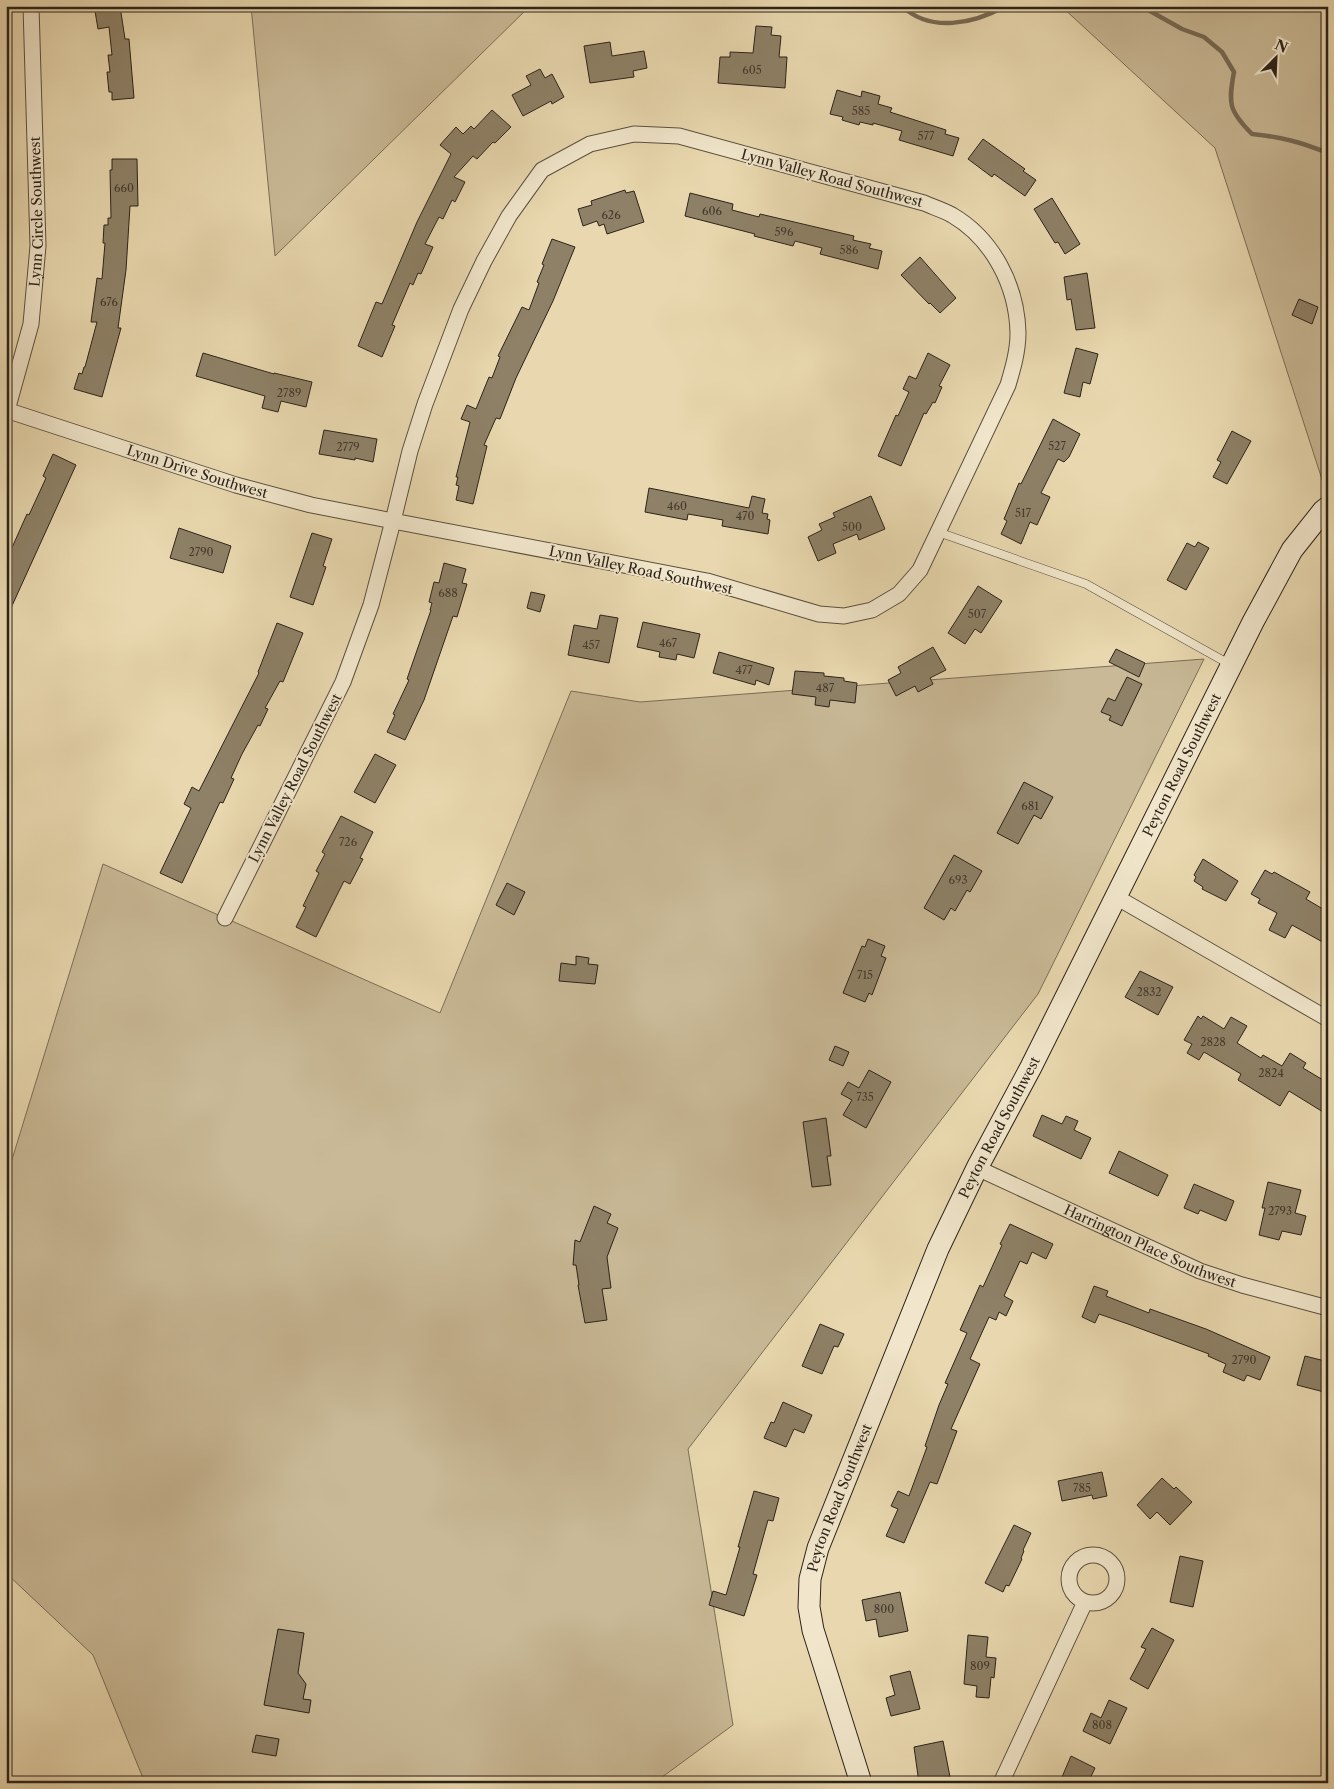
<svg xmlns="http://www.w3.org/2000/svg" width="1334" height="1789" font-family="'Libre Caslon Text',serif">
  <rect width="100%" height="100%" fill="#e9d8af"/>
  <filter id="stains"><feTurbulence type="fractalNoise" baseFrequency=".004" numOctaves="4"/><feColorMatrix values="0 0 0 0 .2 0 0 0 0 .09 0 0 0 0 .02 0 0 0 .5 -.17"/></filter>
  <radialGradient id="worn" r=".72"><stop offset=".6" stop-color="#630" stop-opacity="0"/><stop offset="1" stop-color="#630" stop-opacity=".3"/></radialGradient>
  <!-- green -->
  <path fill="#c9b996" stroke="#7a6e58" d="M251,6H530L275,256Z
    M1061,6H1328V498L1215,148Z
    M1204,659L1038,994L688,1449L733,1725L654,1783H145L93,1655L6,1573V1179L103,864L440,1013L571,691L640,702Z"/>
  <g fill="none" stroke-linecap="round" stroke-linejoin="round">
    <!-- stream -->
    <path stroke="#776a55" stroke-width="4.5" d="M902,6C930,33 974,24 1005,6
      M1141,6L1182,29L1204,37L1222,52L1234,72C1228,104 1229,111 1252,134C1282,137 1300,142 1328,153"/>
  </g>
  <!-- building -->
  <path fill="#8e8167" stroke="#2c231a" d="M97,6H120L125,39H129L134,98L112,100V92H109L107,72H110L108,55H112L109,27L98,29L95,11H98Z
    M756,26L772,27L771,35L781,36L779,57H787L785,88L718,83L720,57H730V52L753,53Z
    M610,42L612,56L644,51L647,68L633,71L634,77L590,83L584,46Z
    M540,69L545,78L552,74L564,97L552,104L551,101L523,116L512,95L531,85L526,76Z
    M837,90L861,97L862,91L880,96L878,104L892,108L890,112L946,130L945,134L959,138L953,156L899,140L902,131L873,123V125L860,122L859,125L842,120L843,117L830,114Z
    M492,110L511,127L495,143L493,142L477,159L473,156L454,177L465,182L455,202L452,200L443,219L439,217L425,244L433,247L421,274L418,273L413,285L410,283L392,325L395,326L382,357L358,346L376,302L382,304L417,222L451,154L440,145L456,127L463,134L471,126L474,129Z
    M983,139L1025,169L1023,171L1036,180L1025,196L994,174L992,177L968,159Z
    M112,159H137L138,206H130L126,270L118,328H121L102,397L74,389L79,373L82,374L84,367H85L97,322H91L97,278L102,279L105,243H103L104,225H108V218H111L110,170H112Z
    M625,190L626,193L634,191L644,222L607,234L604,224L599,226L597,221L583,226L578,209L592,205L591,201Z
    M690,193L733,204L732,210L759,217L760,214L854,236L853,240L871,244L869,248L882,251L878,269L820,254L822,248L795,241L793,246L754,236L755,234L685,216Z
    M1052,198L1080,244L1065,254L1058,242L1055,243L1034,209Z
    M552,239L575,247L553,301L516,378L500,419L496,418L484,445L487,446L473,504L456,500L459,486L456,485L458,477H456L470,422L461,419L467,405L476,409L489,377L492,378L500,357L498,356L522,307L529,310L539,283L537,282L544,265L542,264Z
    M920,257L956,298L940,313L930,303L929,304L901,275Z
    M1087,273L1095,328L1076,330L1071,299L1067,300L1064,277Z
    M1299,299L1318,307L1312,324L1292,315Z
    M1076,348L1098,354L1090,384L1083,382L1080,397L1064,393Z
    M203,353L274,374V373L312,382L306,407L281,401L278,412L262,408L265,396L196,376Z
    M928,353L950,365L939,386L942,387L935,403L933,402L926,414L924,413L901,466L878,456L896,415L898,416L909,392L903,389L909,376L916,379Z
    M1053,419L1080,434L1069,457L1064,462L1058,459L1041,493L1050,497L1037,525L1030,522L1021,544L1001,534L1007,521L1004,519L1019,483L1021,484Z
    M324,430L377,439L373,462L355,458V460L319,454Z
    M1232,431L1251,441L1227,484L1213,477L1221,462L1217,460Z
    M53,454L76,465L6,619V561L27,514L29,515L46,478L43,476Z
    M649,488L749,508L752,496L765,499L762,513L768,514L767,519L770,520L768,534L722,526L723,520L688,514L687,520L645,512Z
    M871,496L885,529L859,540L857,534L833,544L836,553L818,561L808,537L822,530L819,524L835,517L833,513Z
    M179,528L231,546L223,573L170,558Z
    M312,533L332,539L323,566L326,567L313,605L290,597Z
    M1198,542L1209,548L1186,590L1167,580L1187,543L1195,547Z
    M444,563L466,569L462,583L467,584L457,617L453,616L424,700L405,740L387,732L395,715L393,714L409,680L407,679L431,610H430L432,603L429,602L434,582L439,583Z
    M978,586L1002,601L981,633L975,629L965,644L948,633Z
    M531,592L545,595L540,612L527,608Z
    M600,615L618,618L609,663L568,655L574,625L597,629Z
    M643,622L700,634L694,658L677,654L676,660L659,657L660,652L637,647Z
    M277,623L303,633L283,682L280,681L265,708L268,709L260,726L258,725L242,754L231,778L234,779L223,803L220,802L182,883L160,873L191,808L184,804L192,787L199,791L259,673L258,672Z
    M933,647L946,670L930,678L933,684L918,692L915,686L896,696L888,680L901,673L898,667Z
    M1116,649L1145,663L1139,677L1109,662Z
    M719,652L774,668L769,685L756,680L755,685L713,673Z
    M795,671L824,673V676L844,678V681L857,683L855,703L830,700L829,707L815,705L816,697L792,694Z
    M1127,677L1142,684L1122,726L1109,720L1111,716L1101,712L1108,698L1115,701Z
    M375,754L396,765L375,803L354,792Z
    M1024,782L1053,797L1041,819L1034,815L1018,844L997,833Z
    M341,816L373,832L360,858L363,859L350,884L344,881L316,937L296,927L306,907L303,906L319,873L316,871L325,854L322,852Z
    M954,855L982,871L970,892L967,890L955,911L951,908L944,920L924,908Z
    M1203,859L1238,881L1226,901L1202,889L1203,887L1194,881L1196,877L1194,875Z
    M1265,870L1272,874L1274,872L1310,892L1306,899L1328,912V945L1292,925L1285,938L1269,930L1277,913L1258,903L1260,899L1251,894Z
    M507,883L525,892L514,915L496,905Z
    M868,939L885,946L881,956L886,958L872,995L869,993L865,1002L843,993L862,946L865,947Z
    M576,956L589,958L588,964L598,965L595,984L559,981L561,963L576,965Z
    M1140,971L1173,987L1158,1015L1125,997Z
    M1198,1016L1201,1019L1203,1016L1224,1029L1231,1017L1247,1026L1237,1043L1261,1058L1263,1055L1282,1066L1290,1053L1306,1063L1303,1068L1328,1083V1115L1289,1091L1280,1106L1238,1080L1241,1074L1204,1052L1199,1060L1187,1053L1192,1044L1184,1040Z
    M835,1046L849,1052L843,1066L829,1060Z
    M869,1070L891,1082L866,1128L843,1115L852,1100L841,1094L848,1082L859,1088Z
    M1042,1115L1062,1124L1066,1116L1078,1121L1074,1130L1091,1138L1081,1159L1033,1136Z
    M826,1118L831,1156H827L831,1185L812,1187L803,1122Z
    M1119,1151L1168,1175L1158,1196L1109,1173Z
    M1268,1182L1301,1190L1295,1213L1306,1216L1301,1235L1282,1231L1279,1240L1259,1235L1265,1208H1262Z
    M1194,1184L1234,1201L1226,1221L1200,1210L1198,1214L1184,1208Z
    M594,1206L611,1214L607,1223L618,1228L607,1257L611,1288L602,1289L607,1320L585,1323L578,1285H579L576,1265H573L575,1240L580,1242Z
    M1010,1224L1053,1244L1046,1259L1032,1252L1027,1264L1020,1261L1004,1296L1013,1301L1006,1316L999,1312L996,1320L989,1317L970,1359L980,1364L951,1429L957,1431L937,1484L930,1482L904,1543L886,1536L898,1509L891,1506L898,1491L909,1496L927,1447L925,1446L939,1405L948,1384L945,1383L967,1333L960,1330L980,1285L983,1287L1002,1245L1000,1244Z
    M1094,1286L1108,1291L1106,1296L1149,1313L1150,1309L1206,1329L1270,1357L1260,1380L1247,1375L1244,1381L1223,1372L1226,1364L1208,1356L1209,1354L1128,1324L1099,1314L1095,1323L1082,1317Z
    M820,1324L844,1334L838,1347L834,1346L822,1374L802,1366Z
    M1305,1356L1325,1361L1322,1371L1328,1373V1393L1297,1385Z
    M783,1402L812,1415L804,1433L794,1429L786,1447L764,1438L771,1422L774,1423Z
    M1102,1472L1107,1496L1093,1499L1092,1495L1062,1501L1058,1481Z
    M1162,1478L1174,1489L1176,1487L1192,1502L1170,1525L1157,1512L1150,1519L1137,1505Z
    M754,1491L779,1498L773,1521L768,1520L753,1574L757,1575L744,1616L709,1605L713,1591L726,1595L740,1547H738Z
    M1014,1525L1031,1533L1023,1550L1024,1551L1021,1558L1022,1559L1009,1586L1006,1585L1003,1592L985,1583Z
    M1180,1556L1203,1561L1193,1607L1170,1602Z
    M900,1592L908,1631L879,1637L876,1619L866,1621L862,1600Z
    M1152,1628L1174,1640L1148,1689L1130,1679L1146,1649L1141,1647Z
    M278,1629L304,1633L298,1673L306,1684L303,1699L311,1700L309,1713L264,1705Z
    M968,1635L988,1637L986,1657L996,1658L994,1678L991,1677L989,1698L976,1697L977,1686L964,1684Z
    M910,1671L920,1709L891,1716L886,1698L895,1695L890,1676Z
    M1109,1700L1127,1708L1110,1744L1083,1731L1091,1713L1101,1718Z
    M256,1735L279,1739L276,1756L252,1752Z
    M943,1741L950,1777L942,1778L943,1783H919L914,1747Z
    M1071,1756L1095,1768L1088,1783H1064L1066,1778L1062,1777Z"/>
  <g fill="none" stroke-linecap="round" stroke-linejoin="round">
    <!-- lane casing -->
    <g stroke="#5b503f" stroke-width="9">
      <path id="lane" d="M938,532L1086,584L1231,665"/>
    </g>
    <!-- street casing -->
    <g stroke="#5b503f" stroke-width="17">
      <g id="street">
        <path d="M634,134L679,136L924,203C933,207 943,210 952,215C993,239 1017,286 1018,333C1018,351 1013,368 1008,385L920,570L899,594L872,610L844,616L819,614L707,581L393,521L410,451L425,404L461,309L484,261L509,216L542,170L590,144Z"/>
        <path id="s1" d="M6,410L236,485L311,505L393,521L371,605L343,682L225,918"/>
        <path id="s2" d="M6,414L31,324L38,246L31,6"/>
        <path d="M1116,897L1328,1019"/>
        <path id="s3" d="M977,1168L1200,1271L1242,1285L1328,1308"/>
        <circle cx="1093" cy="1579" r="24"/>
        <path d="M1001,1783L1085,1602"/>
      </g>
    </g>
    <!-- secondary casing -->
    <g stroke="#2c231a" stroke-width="23">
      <g id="secondary">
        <path id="s4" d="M861,1783L813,1630L809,1607L810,1579L818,1548L938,1249L977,1168L1031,1067L1253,622L1292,550L1323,511L1328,507"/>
      </g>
    </g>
    <!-- lane -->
    <use href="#lane" stroke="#f1e6cb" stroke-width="8"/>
    <!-- street -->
    <use href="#street" stroke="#f1e6cb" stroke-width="15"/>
    <!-- secondary -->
    <use href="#secondary" stroke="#f1e6cb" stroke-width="21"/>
  </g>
  <g text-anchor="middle" stroke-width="4" stroke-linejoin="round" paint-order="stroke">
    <!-- number labels -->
    <g font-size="11" fill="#443a2d">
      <text x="752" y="74">605</text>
      <text x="861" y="115">585</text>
      <text x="926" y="140">577</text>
      <text x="124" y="192">660</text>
      <text x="712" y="215">606</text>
      <text x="611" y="219">626</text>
      <text x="784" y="236">596</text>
      <text x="849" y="254">586</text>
      <text x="109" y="306">676</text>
      <text x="289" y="397">2789</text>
      <text x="1057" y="450">527</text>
      <text x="348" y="451">2779</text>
      <text x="677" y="510">460</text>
      <text x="1023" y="517">517</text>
      <text x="745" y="520">470</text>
      <text x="852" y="531">500</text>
      <text x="201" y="556">2790</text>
      <text x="448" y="597">688</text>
      <text x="977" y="618">507</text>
      <text x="668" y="647">467</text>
      <text x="591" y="649">457</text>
      <text x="744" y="674">477</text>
      <text x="825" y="692">487</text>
      <text x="1030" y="810">681</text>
      <text x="348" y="846">726</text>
      <text x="958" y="884">693</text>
      <text x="865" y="979">715</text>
      <text x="1149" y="996">2832</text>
      <text x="1213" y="1046">2828</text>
      <text x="1271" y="1077">2824</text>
      <text x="865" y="1101">735</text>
      <text x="1280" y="1215">2793</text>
      <text x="1244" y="1364">2790</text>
      <text x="1082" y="1492">785</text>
      <text x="884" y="1613">800</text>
      <text x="980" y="1670">809</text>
      <text x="1102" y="1729">808</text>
    </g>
    <!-- street labels -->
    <g font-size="14" fill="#2c231a" stroke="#f1e6cb">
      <text transform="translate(832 178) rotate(15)" y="5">Lynn Valley Road Southwest</text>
      <text dy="5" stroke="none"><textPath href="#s2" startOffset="206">Lynn Circle Southwest</textPath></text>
      <text dy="5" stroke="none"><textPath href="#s1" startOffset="201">Lynn Drive Southwest</textPath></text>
      <text transform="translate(641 570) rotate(12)" y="5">Lynn Valley Road Southwest</text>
      <text dy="5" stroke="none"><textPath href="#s4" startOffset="1108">Peyton Road Southwest</textPath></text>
      <text transform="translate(295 778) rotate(-63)" y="5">Lynn Valley Road Southwest</text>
      <text dy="5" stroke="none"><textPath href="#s4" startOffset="702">Peyton Road Southwest</textPath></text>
      <text dy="5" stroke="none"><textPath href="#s3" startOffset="190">Harrington Place Southwest</textPath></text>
      <text dy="5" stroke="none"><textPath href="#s4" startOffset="298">Peyton Road Southwest</textPath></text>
    </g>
  </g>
  <!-- margin -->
  <rect width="1334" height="1789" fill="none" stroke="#e9d8af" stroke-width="25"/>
  <rect x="8" y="8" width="1319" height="1774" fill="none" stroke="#2c231a" stroke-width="2.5"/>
  <rect x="12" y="12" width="1309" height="1764" fill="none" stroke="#2c231a"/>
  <!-- north arrow -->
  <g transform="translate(1276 58) rotate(24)" stroke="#f1e6cb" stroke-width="4" paint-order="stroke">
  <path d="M0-4L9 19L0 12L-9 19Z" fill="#2c231a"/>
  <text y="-8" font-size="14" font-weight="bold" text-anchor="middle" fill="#2c231a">N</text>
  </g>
  <rect width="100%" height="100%" filter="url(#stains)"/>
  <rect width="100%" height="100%" fill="url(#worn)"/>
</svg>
